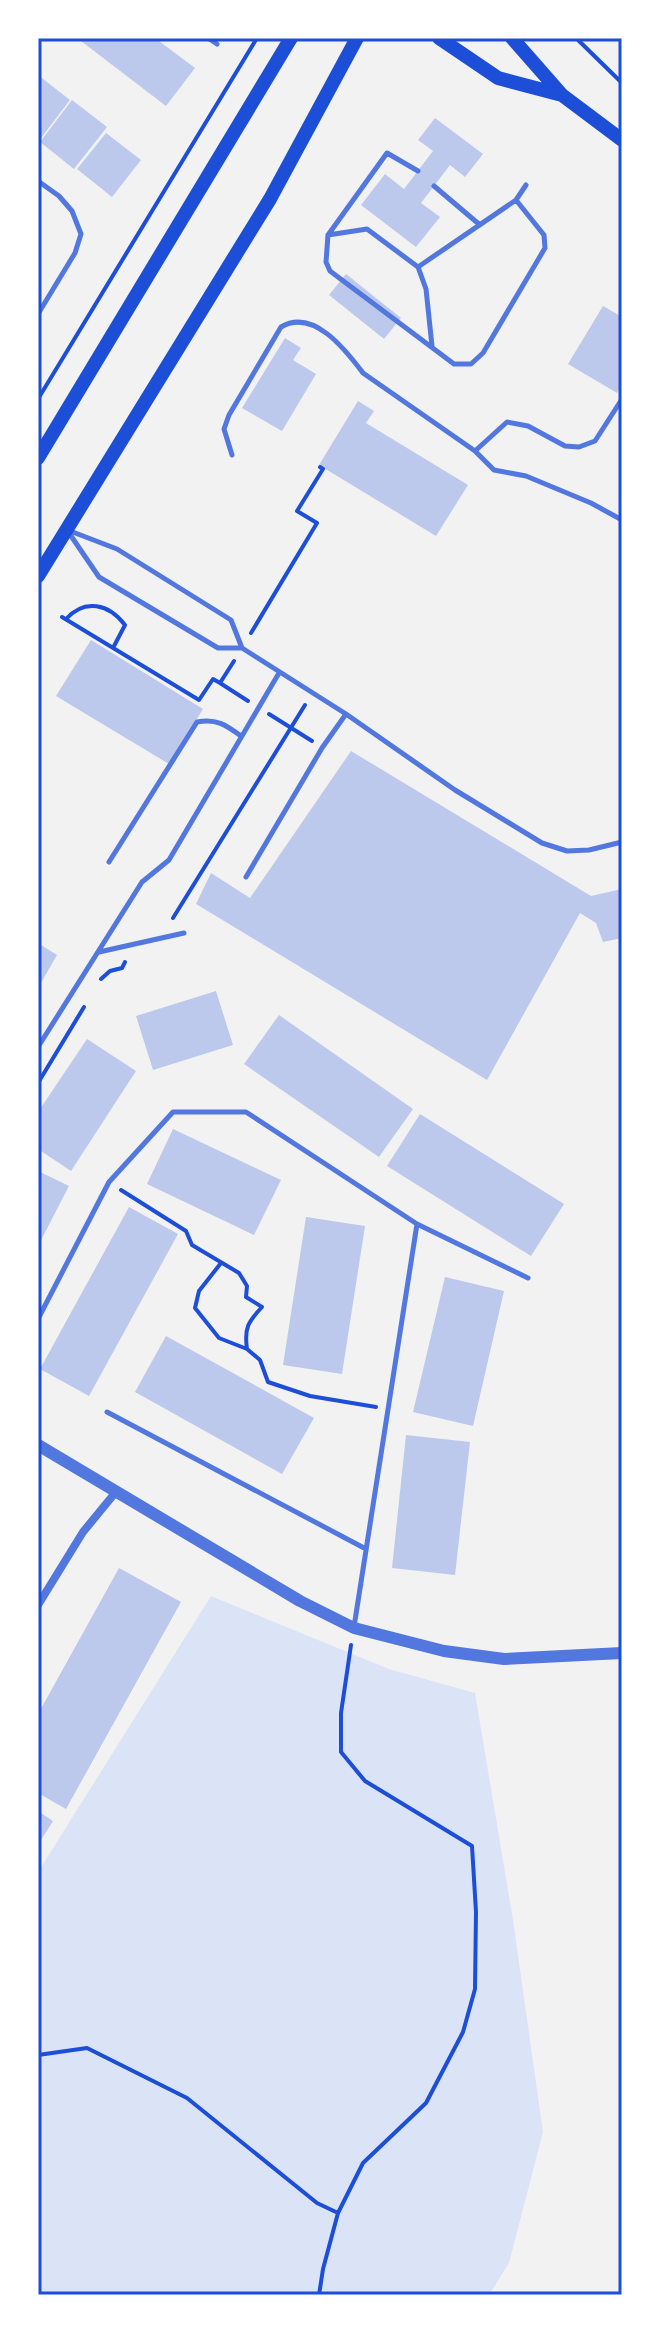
<svg xmlns="http://www.w3.org/2000/svg" width="660" height="2333" font-family="'IBM Plex Serif',serif">
  <rect width="100%" height="100%" fill="#f2f2f2"/>
  <!-- green -->
  <path fill="#dbe4f7" d="M211,1596L389,1669L475,1693L513,1920L543,2132L509,2263L489,2295H38V1872Z"/>
  <!-- building -->
  <path fill="#bdc9ec" d="M77,38H155L195,68L166,106Z
    M38,75L70,100L38,142Z
    M72,100L107,127L74,169L40,142Z
    M435,118L483,154L465,177L450,165L421,203L440,217L416,247L361,205L385,174L404,189L433,151L418,140Z
    M106,133L141,160L112,197L77,169Z
    M346,274L401,318L384,339L329,295Z
    M603,306L622,317V385L617,393L568,364Z
    M285,338L301,348L293,360L316,374L282,431L242,408Z
    M358,401L374,411L366,423L468,485L436,536L319,465Z
    M91,640L203,709L169,764L56,696Z
    M351,751L591,896L622,889V938L603,942L596,923L580,913L487,1080L196,904L211,873L250,898Z
    M38,943L57,955L38,988Z
    M216,991L233,1045L153,1070L136,1016Z
    M279,1015L413,1109L379,1157L244,1064Z
    M87,1039L136,1071L71,1171L38,1149V1112Z
    M420,1114L564,1204L531,1256L387,1166Z
    M173,1129L281,1180L254,1235L147,1184Z
    M38,1171L69,1186L38,1246Z
    M129,1207L178,1234L89,1396L40,1369Z
    M306,1217L365,1226L342,1374L283,1365Z
    M445,1277L504,1291L473,1426L413,1412Z
    M166,1336L314,1418L282,1474L135,1392Z
    M406,1435L470,1442L455,1575L392,1568Z
    M119,1568L181,1602L66,1809L38,1793V1714Z
    M38,1811L53,1821L38,1845Z"/>
  <g fill="none" stroke-linecap="round" stroke-linejoin="round">
    <!-- path -->
    <path stroke="#1d4ed8" stroke-width="4" d="M576,38L622,83
      M38,399L257,38
      M62,617L199,700L213,679L220,683
      M66,619C85,598 109,604 125,625L113,648
      M251,633L317,523L297,511L323,469L320,467
      M234,661L220,683L248,701
      M269,714L312,741
      M173,918L305,705
      M101,979L110,971L122,968L125,962
      M38,1083L84,1007
      M121,1190L186,1231L192,1245L239,1273L247,1286L246,1297L262,1307C248,1322 244,1328 247,1349L260,1360L268,1382L310,1396L376,1407
      M221,1263L199,1291L195,1308L219,1338L247,1349
      M38,2055L87,2048L187,2098L317,2203L338,2213
      M319,2295L323,2269L338,2213L363,2163L426,2103L463,2032L475,1989L476,1912L472,1846L365,1781L341,1752V1713L351,1645"/>
    <!-- service -->
    <path stroke="#5277de" stroke-width="5" d="M208,38L217,44
      M418,171L387,153L328,235L326,262L330,271L454,364H471L483,353L545,248L544,235L516,200
      M38,181L59,196L72,211L81,234L75,253L38,314
      M434,186L480,225
      M328,235L367,229L418,267L516,200L526,185
      M418,267L426,289L432,346
      M475,451L507,422L528,426L565,446L579,447L595,441L622,399
      M232,455L224,429L229,415L281,327C313,308 345,349 363,373L475,451L494,470L526,476L591,503L622,520
      M70,531L117,549L231,620L242,648
      M69,533L99,577L218,648H242L346,714L455,790L542,843L567,851L589,850L622,842
      M109,862L197,722C216,718 226,725 241,736
      M246,877L322,748L346,714
      M99,952L184,933
      M38,1047L142,882L169,860L279,673
      M38,1319L109,1182L173,1112H246L417,1224L528,1278
      M107,1412L366,1549
      M354,1627L417,1224"/>
    <!-- minor -->
    <path stroke="#5277de" stroke-width="8" d="M38,1605L83,1532L115,1493"/>
    <!-- tertiary -->
    <path stroke="#5277de" stroke-width="12" d="M38,1445L300,1601L354,1628L444,1651L504,1659L622,1653"/>
    <!-- secondary -->
    <path stroke="#1d4ed8" stroke-width="14" d="M439,38L498,78L562,95
      M512,38L562,95L622,140
      M38,458L291,38
      M38,576L270,199L357,38"/>
  </g>
  <!-- border -->
  <rect width="660" height="2333" fill="none" stroke="#ffffff" stroke-width="80"/>
  <rect x="40" y="40" width="580" height="2253" fill="none" stroke="#1d4ed8" stroke-width="3"/>
</svg>
